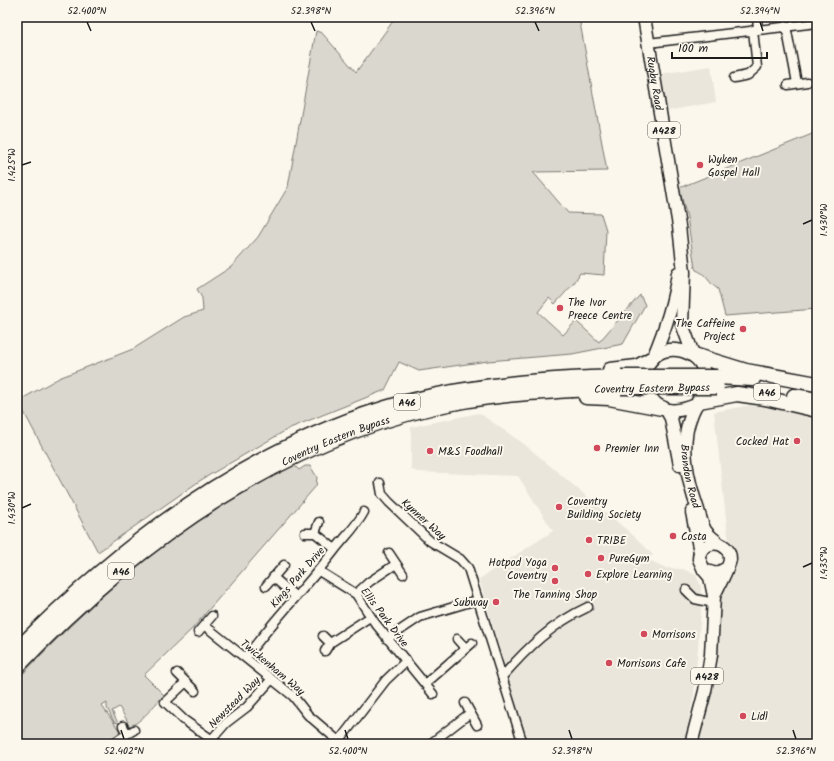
<svg xmlns="http://www.w3.org/2000/svg" width="834" height="761" font-family="Kalam,sans-serif">
  <rect width="100%" height="100%" fill="#fbf7ec"/>
  <filter id="ink" filterUnits="userSpaceOnUse"><feTurbulence type="fractalNoise" baseFrequency=".025" numOctaves="2"/><feDisplacementMap in="SourceGraphic" scale="8" xChannelSelector="R" yChannelSelector="G"/><feConvolveMatrix kernelMatrix="1 2 1 2 8 2 1 2 1" color-interpolation-filters="sRGB"/></filter>
  <g filter="url(#ink)">
    <!-- built -->
    <path fill="#eae6dc" d="M711,66L716,102L667,111L660,74Z
      M751,405L817,416V744H699L718,663L720,602L736,561L728,536L714,412Z
      M479,413L524,444L634,536L653,555L647,559L666,568L683,569L696,575L701,586V611L694,695L684,744H530L523,727L479,579L553,531L518,476L417,472L411,469V427Z"/>
    <!-- green -->
    <path fill="#dad7ce" stroke="#7b7a75" d="M396,17H579L607,171L533,172L568,213L601,214L606,230L604,275L580,273L574,283L555,304L549,298L538,312L563,335L576,321L599,342L640,295L645,305L623,344L572,354L488,361L419,371L399,362L385,390L290,428L201,480L98,552L18,401L59,378L133,349L184,317L203,311L202,298L197,289L231,267L258,237L288,187L316,31L322,33L356,72Z
      M817,132V309L725,316L718,289C708,283 707,274 696,270L695,268L687,217L679,188Z
      M294,465L299,470L305,466H310L317,477L316,486L192,629L144,675L164,695C156,703 140,724 130,726L127,723L128,722L119,707L112,711L118,723L114,722L107,708V703L102,706L119,730V733L105,744H17V680C97,595 188,515 294,465Z"/>
    <g fill="none" stroke-linecap="round" stroke-linejoin="round">
      <!-- street casing -->
      <g stroke="#1c1c1c" stroke-width="11">
        <path id="street" d="M757,17L758,30
          M786,26L797,83
          M648,43L817,23
          M734,78L748,75L757,67L753,30
          M788,85L807,82
          M380,483L382,494L389,502L430,541L460,559L468,568L523,744
          M305,533H315L319,522
          M315,533L335,549
          M389,553L403,574
          M319,571L356,594L375,623L433,694
          M273,577L296,597
          M266,586L284,565
          M686,590L695,599L714,603
          M356,594L369,582L396,564
          M204,625L293,696L308,715L342,744
          M198,632L212,616
          M323,636L330,643
          M387,639L420,617L477,600
          M457,639L465,648
          M325,651L330,643L370,617
          M246,657C274,620 306,587 334,551C345,537 356,527 364,512
          M177,673L195,691
          M502,677C527,648 553,623 588,607
          M186,682L165,702L184,720L218,744
          M425,684L472,643
          M465,703L477,725
          M127,734L134,730
          M212,739L226,723L247,707L271,680
          M339,741L386,680L405,662
          M112,744L127,734L123,726
          M430,744L470,713"/>
      </g>
      <!-- primary casing -->
      <g stroke="#1c1c1c" stroke-width="15">
        <g id="primary">
          <path id="s1" d="M644,17L679,226L684,272L682,324L693,354"/>
          <path d="M653,358C665,330 674,303 678,273"/>
          <path id="s2" d="M698,404C689,408 679,412 668,410C647,405 637,375 652,359C667,341 701,351 704,373C707,393 697,399 691,416C679,446 688,481 698,510C700,517 702,525 705,530C708,535 714,539 718,543"/>
          <path d="M666,409L671,418L680,465"/>
          <path d="M692,512L700,552"/>
          <path d="M714,596C717,588 730,566 730,559C730,538 699,539 699,559L704,570L716,574L727,568"/>
          <path d="M691,744L705,691L711,655L714,596L710,577L704,570"/>
        </g>
      </g>
      <!-- highway casing -->
      <g stroke="#1c1c1c" stroke-width="17">
        <g id="highway">
          <path d="M694,355L746,371L817,384"/>
          <path d="M610,370L637,367L651,359"/>
          <path d="M717,377L753,379"/>
          <path d="M794,396L817,400"/>
          <path d="M586,397L609,398L662,408"/>
          <path d="M699,401L737,394L765,398L817,410"/>
          <path d="M17,650C124,541 254,444 403,403C474,384 548,379 621,377"/>
          <path id="s3" d="M17,667C136,541 289,432 463,401C515,392 568,391 621,387"/>
        </g>
      </g>
      <!-- street -->
      <use href="#street" stroke="#fbf7ec" stroke-width="8"/>
      <!-- primary -->
      <use href="#primary" stroke="#fbf7ec" stroke-width="12"/>
      <!-- highway -->
      <use href="#highway" stroke="#fbf7ec" stroke-width="14"/>
      <!-- highway-bridge casing -->
      <g stroke="#1c1c1c" stroke-width="17" stroke-linecap="butt">
        <path id="highway-bridge" d="M621,377H717
          M621,387H717"/>
      </g>
      <!-- highway-bridge -->
      <use href="#highway-bridge" stroke="#fbf7ec" stroke-width="14"/>
    </g>
  </g>
  <!-- ticks -->
  <path fill="none" stroke="#1c1c1c" stroke-width="1.5" d="M87,22L91,31M311,22L315,31M535,22L539,31M760,22L763,31M22,165L31,162M803,224L812,220M22,508L31,504M803,567L812,563M121,730L124,739M345,730L348,739M569,730L572,739M793,730L796,739"/>
  <!-- markers -->
  <g fill="#d1495b" stroke="#fbf7ec" stroke-width="1.5">
    <circle cx="700" cy="165" r="4"/>
    <circle cx="560" cy="308" r="4"/>
    <circle cx="743" cy="329" r="4"/>
    <circle cx="797" cy="441" r="4"/>
    <circle cx="597" cy="448" r="4"/>
    <circle cx="430" cy="451" r="4"/>
    <circle cx="559" cy="507" r="4"/>
    <circle cx="673" cy="536" r="4"/>
    <circle cx="589" cy="540" r="4"/>
    <circle cx="601" cy="558" r="4"/>
    <circle cx="555" cy="568" r="4"/>
    <circle cx="588" cy="574" r="4"/>
    <circle cx="555" cy="581" r="4"/>
    <circle cx="496" cy="602" r="4"/>
    <circle cx="644" cy="634" r="4"/>
    <circle cx="609" cy="663" r="4"/>
    <circle cx="743" cy="716" r="4"/>
  </g>
  <g text-anchor="middle" stroke-width="4" stroke-linejoin="round" paint-order="stroke">
    <!-- shield labels -->
    <g fill="#fbf7ec" stroke="#5f5e5a" stroke-width="1">
      <rect x="648" y="122" width="32" height="16" rx="3"/>
      <rect x="754" y="384" width="26" height="16" rx="3"/>
      <rect x="394" y="394" width="26" height="16" rx="3"/>
      <rect x="108" y="563" width="26" height="16" rx="3"/>
      <rect x="691" y="668" width="32" height="16" rx="3"/>
    </g>
    <g font-size="10" font-weight="bold" fill="#1c1c1c">
      <text x="664" y="134">A428</text>
      <text x="767" y="396">A46</text>
      <text x="407" y="406">A46</text>
      <text x="121" y="575">A46</text>
      <text x="707" y="680">A428</text>
    </g>
    <!-- street labels -->
    <g font-size="11" fill="#1c1c1c" stroke="#fbf7ec">
      <text dy="4" stroke="none"><textPath href="#s1" startOffset="67">Rugby Road</textPath></text>
      <text transform="translate(652 388) rotate(-1)" y="4">Coventry Eastern Bypass</text>
      <text dy="4" stroke="none"><textPath href="#s3" startOffset="394">Coventry Eastern Bypass</textPath></text>
      <text dy="4" stroke="none"><textPath href="#s2" startOffset="267">Brandon Road</textPath></text>
      <text transform="translate(424 519) rotate(42)" y="4">Kynner Way</text>
      <text transform="translate(297 577) rotate(-49)" y="4">Kings Park Drive</text>
      <text transform="translate(385 617) rotate(53)" y="4">Ellis Park Drive</text>
      <text transform="translate(273 667) rotate(40)" y="4">Twickenham Way</text>
      <text transform="translate(234 702) rotate(-45)" y="4">Newstead Way</text>
    </g>
    <!-- poi labels -->
    <g font-size="11" fill="#1c1c1c" stroke="#fbf7ec" text-anchor="start">
      <text x="708" y="163">Wyken<tspan x="708" dy="13">Gospel Hall</tspan></text>
      <text x="568" y="306">The Ivor<tspan x="568" dy="13">Preece Centre</tspan></text>
      <text x="735" y="327" text-anchor="end">The Caffeine<tspan x="735" dy="13">Project</tspan></text>
      <text x="789" y="445" text-anchor="end">Cocked Hat</text>
      <text x="605" y="452">Premier Inn</text>
      <text x="438" y="455">M&amp;S Foodhall</text>
      <text x="567" y="505">Coventry<tspan x="567" dy="13">Building Society</tspan></text>
      <text x="681" y="540">Costa</text>
      <text x="597" y="544">TRIBE</text>
      <text x="609" y="562">PureGym</text>
      <text x="547" y="566" text-anchor="end">Hotpod Yoga<tspan x="547" dy="13">Coventry</tspan></text>
      <text x="596" y="578">Explore Learning</text>
      <text x="555" y="598" text-anchor="middle">The Tanning Shop</text>
      <text x="488" y="606" text-anchor="end">Subway</text>
      <text x="652" y="638">Morrisons</text>
      <text x="617" y="667">Morrisons Cafe</text>
      <text x="751" y="720">Lidl</text>
    </g>
  </g>
  <!-- margin -->
  <rect width="834" height="761" fill="none" stroke="#fbf7ec" stroke-width="44"/>
  <!-- scale -->
  <path d="M672 52v6h95v-6" fill="none" stroke="#1c1c1c" stroke-width="2"/>
  <text x="678" y="52" font-size="12" fill="#1c1c1c" stroke="#fbf7ec" stroke-width="3" paint-order="stroke">100 m</text>
  <rect x="22" y="22" width="790" height="717" fill="none" stroke="#1c1c1c" stroke-width="1.5"/>
  <g font-size="10" text-anchor="middle" fill="#1c1c1c">
    <text x="87" y="14">52.400°N</text>
    <text x="311" y="14">52.398°N</text>
    <text x="535" y="14">52.396°N</text>
    <text x="760" y="14">52.394°N</text>
    <text transform="translate(11 165) rotate(-90)" y="4">1.425°W</text>
    <text transform="translate(823 220) rotate(-90)" y="4">1.430°W</text>
    <text transform="translate(11 508) rotate(-90)" y="4">1.430°W</text>
    <text transform="translate(823 563) rotate(-90)" y="4">1.435°W</text>
    <text x="124" y="754">52.402°N</text>
    <text x="348" y="754">52.400°N</text>
    <text x="572" y="754">52.398°N</text>
    <text x="796" y="754">52.396°N</text>
  </g>
</svg>
